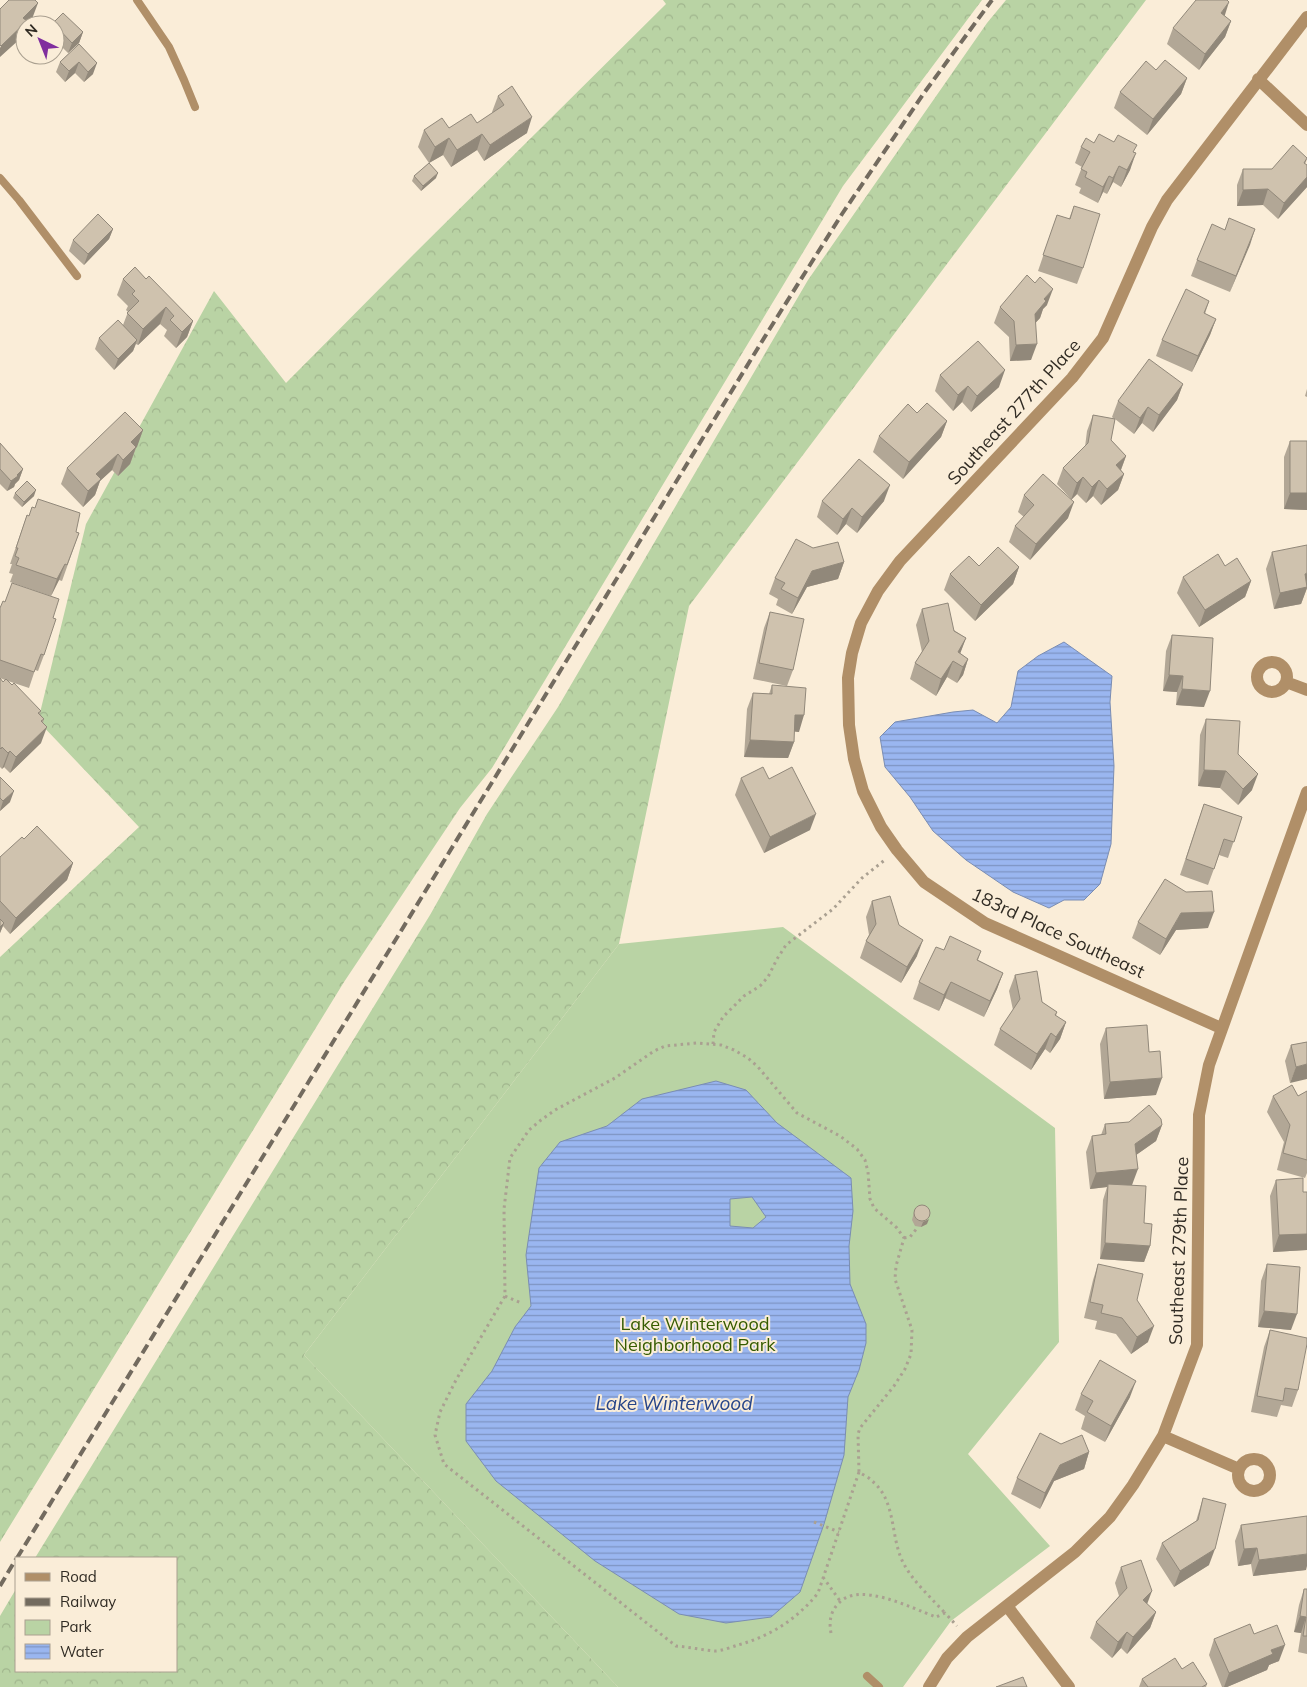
<svg xmlns="http://www.w3.org/2000/svg" width="1307" height="1687" font-family="Mulish,sans-serif">
  <defs>
    <pattern id="forest-crowns" width="20" height="18" patternUnits="userSpaceOnUse" patternTransform="scale(1.25)"><rect width="20" height="18" fill="#b9d3a4"/><path d="M2 6a3 3 0 1 1 6 0M12 15a3 3 0 1 1 6 0" fill="none" stroke="#a0b58d"/></pattern>
    <pattern id="water-rules" width="6" height="5" patternUnits="userSpaceOnUse" patternTransform="scale(1.25)"><rect width="6" height="5" fill="#9ab6f0"/><path d="M0 2.5h6" fill="none" stroke="#7e94c2"/></pattern>
  </defs>
  <rect width="100%" height="100%" fill="#faedd8"/>
  <!-- forest -->
  <path fill="url(#forest-crowns)" d="M663,0H982L843,186L492,768L460,808L344,982L0,1542V957L139,827L38,721L86,524L214,291L286,383L414,254L666,4Z
    M1006,0H1146L689,606L619,944L304,1355L618,1687H0V1616L16,1589V1671H176V1558H35L430,915L487,814L558,707L808,280L987,23Z"/>
  <!-- green -->
  <path fill="#b9d3a4" d="M783,927L1055,1128L1059,1342L968,1454L1050,1546L951,1621L903,1687H618L304,1355L619,944Z"/>
  <!-- water -->
  <path fill="url(#water-rules)" stroke="#7a8db3" fill-rule="evenodd" d="M1064,642L1112,676L1110,702L1114,766L1111,844L1100,884L1084,900H1064L1049,908L1013,892L966,860L933,831L910,797L885,767L880,737L895,722L953,712L973,710L997,723L1011,707L1018,671L1038,656Z
    M716,1081L746,1090L777,1123L851,1178L853,1211L849,1246L850,1284L866,1324V1343L859,1370L848,1397L844,1455L824,1524L800,1592L771,1617L726,1623L679,1614L595,1561L496,1481L466,1441V1404L492,1371L515,1327L531,1306L526,1255L539,1168L560,1142L607,1126L642,1099ZM752,1197L766,1217L753,1228L730,1226V1199Z"/>
  <g fill="none" stroke-linecap="round" stroke-linejoin="round">
    <!-- path -->
    <path stroke="#aaa091" stroke-width="3" stroke-dasharray="2.5 4" stroke-linecap="butt" d="M713,1044L714,1032L723,1017L744,996L760,986L768,977L777,959L786,945L833,909L862,878L886,859
      M904,1238L910,1237L918,1227
      M505,1296L521,1303
      M859,1472L818,1593C797,1619 771,1636 738,1645C731,1647 722,1651 715,1651C702,1650 689,1647 676,1646L444,1464L435,1435L440,1412L456,1380L505,1296L504,1209L510,1158L529,1130L541,1120L555,1110L615,1078L654,1051L665,1046L697,1043L721,1045L734,1050L748,1058L758,1067L797,1113L840,1136L857,1149L865,1160L868,1172L870,1199L874,1208L897,1228L904,1238L896,1266L895,1279L912,1330L911,1354L905,1369L894,1386L860,1428L858,1434L859,1472C863,1475 869,1477 872,1481C898,1502 889,1539 905,1566C913,1581 933,1600 945,1613
      M814,1522L839,1532
      M823,1577L840,1601
      M831,1633C829,1623 830,1612 838,1604C858,1580 911,1608 936,1617L945,1613L957,1626"/>
    <!-- service -->
    <path stroke="#b08f68" stroke-width="8" d="M137,0L169,47L184,80L195,107
      M0,178L19,200L77,276
      M867,1676L879,1687"/>
    <!-- minor -->
    <path stroke="#b08f68" stroke-width="12" d="M1258,79L1307,125
      M1257 677a15 15 0 1 1 30 0a15 15 0 1 1-30 0Z
      M1286,682L1307,690
      M1221,1028L985,923L924,882L897,850L881,827L863,791L854,759L849,725L848,678L852,653L861,623L878,591L900,561L1072,378L1103,338L1152,227L1167,200L1307,17
      M1163,1436L1239,1469
      M1238 1475a16 16 0 1 1 32 0a16 16 0 1 1-32 0Z
      M1007,1606L1069,1687
      M929,1687L947,1658L967,1637L1075,1552L1110,1517L1133,1485L1163,1436L1197,1345L1199,1115L1209,1065L1307,792"/>
    <!-- rail -->
    <path stroke="#736b5f" stroke-width="4" stroke-dasharray="10 5" stroke-linecap="butt" d="M17,1558L769,330L842,214L924,93L992,0
      M0,1586L16,1559"/>
  </g>
  <!-- wall -->
  <path fill="#b2a796" d="M1231,21L1225,37L1199,70L1167,44L1173,28Z
    M53,23L83,32L79,43L68,53L55,40V25H52Z
    M79,44L93,74L84,82L75,73L65,82L56,72L60,62Z
    M1156,70L1187,78L1181,94L1147,135L1114,108L1120,92Z
    M498,96L527,133L484,161L477,150L451,167L443,155L429,163L436,178L421,191L412,181L414,176L429,163L418,147L424,130L449,128L477,123L493,113L492,112Z
    M1094,143L1134,152L1130,170L1121,187L1113,182L1107,194L1103,192L1098,203L1079,193L1081,188L1075,185L1082,167L1075,163L1081,147Z
    M1307,159L1305,164L1307,187L1278,219L1263,205L1237,206V185L1243,169H1272Z
    M1074,206L1083,268L1077,284L1038,271L1057,215L1069,219Z
    M113,229L109,239L84,265L69,251L73,240Z
    M1255,229L1230,292L1191,276L1197,260L1225,230Z
    M123,279H146L193,321L187,337L176,348L164,336L167,330L160,324L138,345L136,344L133,351L114,370L95,349L99,338L123,325L128,312L126,310L128,306L117,295Z
    M1209,301L1205,314L1216,319L1210,335L1192,372L1156,356L1162,340Z
    M1047,305L1043,309L1040,318L1035,323L1031,360L1010,361L1009,337L994,323L1000,307Z
    M940,375L999,387L971,412L962,402L953,411L935,391Z
    M1183,384L1177,400L1153,432L1142,423L1134,434L1115,419L1111,440L1126,456L1121,470L1124,474L1118,490L1101,505L1093,496L1086,503L1077,494L1071,500L1068,518L1030,560L1009,542L1015,526L1024,517L1018,512L1024,495L1071,499L1057,484L1063,468L1085,447L1087,431L1093,415L1114,419L1112,417L1118,401Z
    M1307,389V397L1305,396Z
    M917,413L947,421L941,437L903,479L873,452L879,436Z
    M143,430L130,464L118,476L112,470L100,481L95,495L83,507L61,484L67,468Z
    M1290,441H1307V510L1284,509V457Z
    M0,443L23,469L19,480L15,484L14,487L7,491L0,484Z
    M15,493L34,496L22,507L13,498Z
    M822,501H884L857,533L846,524L837,535L817,517Z
    M27,515L79,533L62,581L59,580L51,596L10,582L13,574L9,573L12,564H10Z
    M813,548L844,562L838,579L807,587L792,614L776,605L778,599L769,594L775,578Z
    M1272,552L1307,588L1301,604L1274,609L1266,569Z
    M979,566L1019,567L1013,584L975,621L944,590L950,574Z
    M1225,566L1251,581L1245,597L1199,627L1177,593L1183,577Z
    M0,608L53,618L44,655L38,671L35,670L29,688L8,681L41,711L40,714L44,719L43,723L41,743L10,773L4,767L2,769L0,767V678L3,682L5,680L0,678Z
    M922,609L966,638L960,653L968,659L963,675L957,683L947,677L936,696L910,679L915,663L922,652L916,625Z
    M770,612L793,670L787,686L753,679L764,628Z
    M1172,635L1204,707L1176,705L1177,692L1163,691L1166,651Z
    M772,685L799,732L794,731V742L788,758L744,757L747,709L753,693L769,694Z
    M1206,719L1238,754L1252,790L1238,805L1220,788L1198,786L1200,735Z
    M0,777L10,802L0,811Z
    M741,778L810,830L764,853L735,795Z
    M1204,804L1242,817L1228,858L1219,855L1208,885L1180,875Z
    M24,839L73,863L67,880L10,934L3,926L0,933V857Z
    M872,901L899,925L917,956L901,983L860,958L866,941L869,935L866,917Z
    M1138,922L1208,928L1176,930L1160,955L1132,938Z
    M944,950L981,951L978,960L1003,973L997,989L984,1017L945,998L939,1011L913,999L919,982Z
    M1015,975L1042,1002L1057,1012L1056,1016L1066,1022L1060,1039L1050,1053L1045,1049L1031,1070L994,1045L1000,1029L1013,1010L1009,991Z
    M1106,1028L1149,1052L1156,1095L1104,1099L1100,1044Z
    M1307,1042L1290,1083L1285,1061L1291,1045Z
    M1307,1091V1173L1305,1178L1277,1170L1284,1142L1267,1112L1273,1096H1298Z
    M1105,1124L1162,1125L1156,1141L1136,1155L1132,1185H1128L1144,1223L1150,1246L1144,1262L1100,1259L1103,1200L1107,1187L1090,1189L1086,1152L1092,1136L1101,1135Z
    M1276,1180L1303,1192H1307V1250L1273,1252L1270,1196Z
    M915,1208L927,1224L921,1227L915,1226L912,1220Z
    M1098,1264L1137,1300L1148,1342L1131,1354L1116,1334L1095,1329L1097,1321L1084,1318L1093,1280Z
    M1267,1264L1291,1330L1258,1327L1261,1281Z
    M1270,1330L1298,1390L1292,1407L1281,1405L1277,1417L1251,1412L1264,1347Z
    M1081,1394L1130,1397L1105,1442L1081,1429L1085,1416L1075,1410Z
    M1061,1444L1089,1452L1084,1469L1054,1481L1040,1509L1011,1494L1017,1478Z
    M1203,1498L1209,1565L1174,1587L1156,1559L1162,1543L1196,1521Z
    M1241,1525L1306,1570L1253,1576L1251,1564L1238,1566L1235,1541Z
    M1121,1567L1147,1604L1156,1612L1150,1628L1127,1654L1121,1648L1112,1658L1090,1638L1096,1622L1119,1596L1115,1583Z
    M1304,1589H1307V1654L1298,1652L1301,1633L1294,1632L1299,1605Z
    M1254,1634L1279,1661L1269,1665L1267,1670L1227,1687H1222L1209,1655L1214,1639Z
    M1142,1679L1207,1684L1206,1687H1139Z"/>
  <!-- shaded-wall -->
  <path fill="#91887a" d="M1229,2L1224,18L1221,13Z
    M38,3L32,19L27,25H25L21,38L0,57V48L1,46L23,18Z
    M1231,21L1225,37L1199,70L1205,54Z
    M83,32L79,43L68,53L72,43Z
    M79,62L75,73L65,82L69,71Z
    M97,63L93,74L84,82L88,72Z
    M1187,78L1181,94L1147,135L1153,119Z
    M532,117L527,133L484,161L490,145Z
    M482,134L477,150L451,167L457,150Z
    M449,138L443,155L429,163L435,147Z
    M1136,153L1130,170L1121,187L1127,170Z
    M1119,166L1113,182L1107,194L1113,178Z
    M438,173L436,178L421,191L423,186Z
    M1109,176L1103,192L1098,203L1103,187Z
    M1307,177V187L1278,219L1284,203Z
    M1268,189L1263,205L1237,206L1243,190Z
    M113,229L109,239L84,265L88,254Z
    M1255,229L1250,245L1230,292L1236,276Z
    M1053,289L1047,305L1043,309L1040,318L1029,330L1035,314L1044,299Z
    M166,307L160,324L138,345L143,329Z
    M1216,319L1210,335L1192,372L1198,356Z
    M193,321L187,337L176,348L182,332Z
    M137,340L133,351L114,370L118,359Z
    M1037,344L1031,360L1010,361L1016,345Z
    M1005,370L999,387L971,412L977,396Z
    M1183,384L1177,400L1153,432L1159,415Z
    M968,386L962,402L953,411L958,395Z
    M1148,407L1142,423L1134,434L1140,418Z
    M947,421L941,437L903,479L909,462Z
    M143,430L137,447L125,458L131,442Z
    M136,447L130,464L118,476L123,460Z
    M118,454L112,470L100,481L95,495L83,507L88,491L96,474Z
    M1126,456L1120,472L1116,465Z
    M23,469L19,480L15,484L14,487L7,491L11,481Z
    M1124,474L1118,490L1101,505L1107,489Z
    M1083,477L1077,494L1071,500L1077,483Z
    M1099,480L1093,496L1086,503L1092,487Z
    M890,485L884,501L857,533L862,517Z
    M36,490L34,496L22,507L24,502Z
    M1290,493H1307V510L1284,509Z
    M1074,502L1068,518L1030,560L1036,544Z
    M852,508L846,524L837,535L843,519Z
    M844,562L838,579L807,587L792,614L798,598L812,571Z
    M65,564L59,580L51,596L57,579Z
    M1019,567L1013,584L975,621L981,605Z
    M1307,573V588L1301,604L1274,609L1280,593L1305,574Z
    M1251,581L1245,597L1199,627L1205,610Z
    M966,638L960,654L958,652Z
    M968,659L963,675L957,683L963,667Z
    M953,661L947,677L936,696L941,679Z
    M1169,675L1183,676L1177,692L1163,691Z
    M1182,689L1210,691L1204,707L1176,705Z
    M795,715H804L799,732L789,731Z
    M47,727L41,743L10,773L16,757Z
    M750,740L794,742L788,758L744,757Z
    M10,751L4,767L2,769L8,753Z
    M1204,770L1226,771L1220,788L1198,786Z
    M1258,774L1252,790L1238,805L1243,789Z
    M14,791L10,802L0,811L3,801Z
    M816,814L810,830L764,853L770,837Z
    M73,863L67,880L10,934L16,918Z
    M1214,912L1208,928L1176,930L1160,955L1166,939L1181,913Z
    M4,923L0,933V927Z
    M923,940L917,956L901,983L907,967Z
    M1003,973L997,989L984,1017L990,1001Z
    M951,982L945,998L939,1011L944,995Z
    M1066,1022L1060,1039L1050,1053L1056,1037Z
    M1051,1033L1045,1049L1031,1070L1037,1054Z
    M1307,1064V1079L1290,1083L1296,1067Z
    M1162,1078L1156,1095L1104,1099L1110,1082Z
    M1162,1125L1156,1141L1129,1160L1135,1144Z
    M1138,1169L1132,1185L1108,1187V1184L1107,1187L1090,1189L1096,1173Z
    M929,1219L927,1224L921,1227L923,1222Z
    M1307,1234V1250L1273,1252L1279,1235Z
    M1105,1243L1150,1246L1144,1262L1100,1259Z
    M1264,1311L1297,1314L1291,1330L1258,1327Z
    M1154,1326L1148,1342L1131,1354L1137,1337Z
    M1136,1381L1130,1397L1105,1442L1111,1426Z
    M1089,1452L1084,1469L1054,1481L1040,1509L1045,1493L1060,1465Z
    M1257,1548L1251,1564L1238,1566L1244,1549Z
    M1215,1549L1209,1565L1174,1587L1180,1571Z
    M1307,1554V1566L1306,1570L1253,1576L1259,1560Z
    M1152,1591L1146,1607L1143,1600Z
    M1156,1612L1150,1628L1127,1654L1133,1637Z
    M1300,1616L1306,1617L1301,1633L1294,1632Z
    M1127,1632L1121,1648L1112,1658L1118,1642Z
    M1285,1645L1279,1661L1269,1665L1267,1670L1227,1687H1224L1229,1673L1271,1650Z"/>
  <!-- building -->
  <path fill="#cfc2ae" stroke="#91887a" d="M9,0H35L38,3L23,18L27,21L1,46L0,45V9Z
    M1196,0H1227L1229,2L1221,13L1231,21L1205,54L1173,28Z
    M63,13L83,32L72,43L53,23Z
    M79,44L97,63L88,72L79,62L69,71L60,62Z
    M1165,60L1187,78L1153,119L1120,92L1146,61L1156,70Z
    M512,86L532,117L490,145L482,134L457,150L449,138L435,147L424,130L442,118L449,128L471,114L477,123L504,105L498,96Z
    M1099,134L1114,142L1118,135L1137,145L1133,152L1136,153L1127,170L1119,166L1113,178L1109,176L1103,187L1085,177L1087,172L1081,169L1090,152L1081,147L1086,138L1094,143Z
    M1293,145L1307,158L1304,163L1307,165V177L1284,203L1268,189L1243,190V169H1272Z
    M429,163L438,173L423,186L414,176Z
    M1074,206L1100,214L1083,268L1043,255L1057,215L1070,219Z
    M98,214L113,229L88,254L73,240Z
    M1229,218L1255,229L1236,276L1197,260L1212,224L1225,230Z
    M135,267L146,279L149,276L193,321L182,332L170,320L174,316L166,307L143,329L127,313L139,301L132,294L135,291L123,279Z
    M1027,275L1035,283L1040,277L1053,289L1044,299L1046,301L1035,314L1037,344L1016,345L1014,321L1000,307Z
    M1186,289L1209,301L1204,313L1216,319L1198,356L1162,340Z
    M118,320L137,340L118,359L99,338Z
    M978,341L1005,370L977,396L968,386L958,395L940,375Z
    M1149,359L1183,384L1159,415L1148,407L1140,418L1118,401Z
    M927,403L947,421L909,462L879,436L908,404L917,413Z
    M125,412L143,430L131,442L136,447L123,460L118,454L96,474L101,479L88,491L67,468Z
    M1093,415L1115,419L1111,440L1126,456L1116,465L1124,474L1107,489L1099,480L1092,487L1083,477L1077,483L1063,468L1088,443Z
    M1290,441H1307V493H1290Z
    M0,443L23,469L17,475L18,476L11,481L0,469Z
    M859,459L890,485L862,517L852,508L843,519L822,501Z
    M1043,474L1074,502L1036,544L1015,526L1034,505L1024,495Z
    M27,481L36,490L24,502L15,493Z
    M38,499L80,513L76,532L79,533L67,565L65,564L57,579L16,565L19,558L15,556L18,548H16L27,515L29,516L32,507L35,508Z
    M796,539L813,548L838,542L844,562L812,571L798,598L781,589L785,583L775,578Z
    M1307,545V573L1305,574L1307,587L1280,593L1272,552Z
    M998,547L1019,567L981,605L950,574L969,556L979,566Z
    M1218,554L1225,566L1237,558L1251,581L1205,610L1183,577Z
    M12,583L59,599L53,618L56,619L44,655L41,654L34,672L0,660V608L3,601L5,602Z
    M948,603L954,631L966,638L958,652L968,659L963,667L953,661L941,679L915,663L929,641L922,609Z
    M770,612L804,619L793,670L759,663Z
    M1172,635L1213,638L1210,691L1182,689L1183,676L1169,675Z
    M0,678L3,682L6,679L12,685L14,683L41,711L38,713L44,719L41,721L47,727L16,757L10,751L8,753L2,747L1,749L0,748Z
    M772,685L806,688L804,715H795L794,742L750,740L753,693L772,694Z
    M1206,719L1240,721L1238,754L1258,774L1243,789L1226,771L1204,770Z
    M763,767L769,779L792,767L816,814L770,837L741,778Z
    M0,777L14,791L3,801L0,798Z
    M1204,804L1242,817L1234,842L1224,839L1214,869L1186,859Z
    M37,826L73,863L16,918L0,901V857L22,837L24,839Z
    M1165,879L1186,892L1212,891L1214,912L1181,913L1166,939L1138,922Z
    M890,896L899,925L923,940L907,967L866,941L876,924L872,901Z
    M0,919L4,923L0,927Z
    M950,936L981,951L977,960L1003,973L990,1001L951,982L944,995L919,982L936,947L944,950Z
    M1037,971L1042,1002L1057,1012L1055,1015L1066,1022L1056,1037L1051,1033L1037,1054L1000,1029L1020,999L1015,975Z
    M1147,1025L1149,1052L1160,1051L1162,1078L1110,1082L1106,1028Z
    M1307,1042V1064L1296,1067L1291,1045Z
    M1292,1085L1298,1096L1307,1091V1160L1283,1153L1290,1125L1273,1096Z
    M1149,1105L1161,1119L1162,1125L1135,1144L1138,1169L1096,1173L1092,1136L1106,1134L1105,1124L1129,1122Z
    M1303,1178V1192H1307V1234L1279,1235L1276,1180Z
    M1108,1184L1146,1186L1144,1223L1152,1224L1150,1246L1105,1243Z
    M914 1213a8 8 0 1 1 16 0a8 8 0 1 1-16 0Z
    M1098,1264L1143,1274L1137,1300L1154,1326L1137,1337L1122,1318L1101,1313L1103,1305L1090,1302Z
    M1267,1264L1300,1267L1297,1314L1264,1311Z
    M1270,1330L1307,1338V1344L1298,1390L1285,1388L1283,1401L1257,1396Z
    M1100,1360L1136,1381L1111,1426L1087,1412L1093,1401L1081,1394Z
    M1040,1433L1061,1444L1082,1435L1089,1452L1060,1465L1045,1493L1017,1478Z
    M1203,1498L1226,1504L1215,1549L1180,1571L1162,1543L1198,1520Z
    M1307,1516V1554L1259,1560L1257,1548L1244,1549L1241,1525Z
    M1141,1560L1152,1591L1143,1600L1156,1612L1133,1637L1127,1632L1118,1642L1096,1622L1127,1588L1121,1567Z
    M1304,1589H1307V1636H1303L1306,1617L1300,1616Z
    M1250,1624L1254,1634L1277,1625L1285,1645L1271,1650L1273,1654L1229,1673L1214,1639Z
    M1175,1658L1182,1669L1193,1662L1207,1684L1202,1687H1148L1142,1679Z
    M1023,1677L1027,1687H996Z"/>
  <g text-anchor="middle" stroke-width="4" stroke-linejoin="round" paint-order="stroke">
    <!-- street labels -->
    <g font-size="18" fill="#312c24" stroke="#faedd8">
      <text transform="translate(1014 412) rotate(-48)" y="6">Southeast 277th Place</text>
      <text transform="translate(1058 933) rotate(25)" y="6">183rd Place Southeast</text>
      <text transform="translate(1179 1251) rotate(-88)" y="6">Southeast 279th Place</text>
    </g>
    <!-- park labels -->
    <g font-size="18" fill="#365c00" stroke="#faedd8">
      <text x="695" y="1330">Lake Winterwood<tspan x="695" dy="21">Neighborhood Park</tspan></text>
    </g>
    <!-- water labels -->
    <g font-size="19" font-style="italic" fill="#274589" stroke="#faedd8">
      <text x="674" y="1410">Lake Winterwood</text>
    </g>
  </g>
  <!-- legend -->
  <rect x="15" y="1557" width="162" height="115" fill="#faedd8" stroke="#aaa090"/>
  <rect x="25" y="1573" width="25" height="8" fill="#b08f68" stroke="#aaa090"/>
  <text x="60" y="1582" font-size="15" fill="#312c24">Road</text>
  <rect x="25" y="1598" width="25" height="8" fill="#736b5f" stroke="#aaa090"/>
  <text x="60" y="1607" font-size="15" fill="#312c24">Railway</text>
  <rect x="25" y="1620" width="25" height="15" fill="#b9d3a4" stroke="#aaa090"/>
  <text x="60" y="1632" font-size="15" fill="#312c24">Park</text>
  <rect x="25" y="1644" width="25" height="15" fill="url(#water-rules)" stroke="#aaa090"/>
  <text x="60" y="1657" font-size="15" fill="#312c24">Water</text>
  <!-- north arrow -->
  <g transform="translate(40 40) rotate(317)"><circle r="24" fill="#faedd8" stroke="#aaa090"/>
  <path d="M0-4L9 19L0 12L-9 19Z" fill="#802e9e"/>
  <text y="-8" font-size="14" font-weight="bold" text-anchor="middle" fill="#312c24">N</text>
  </g>
</svg>
